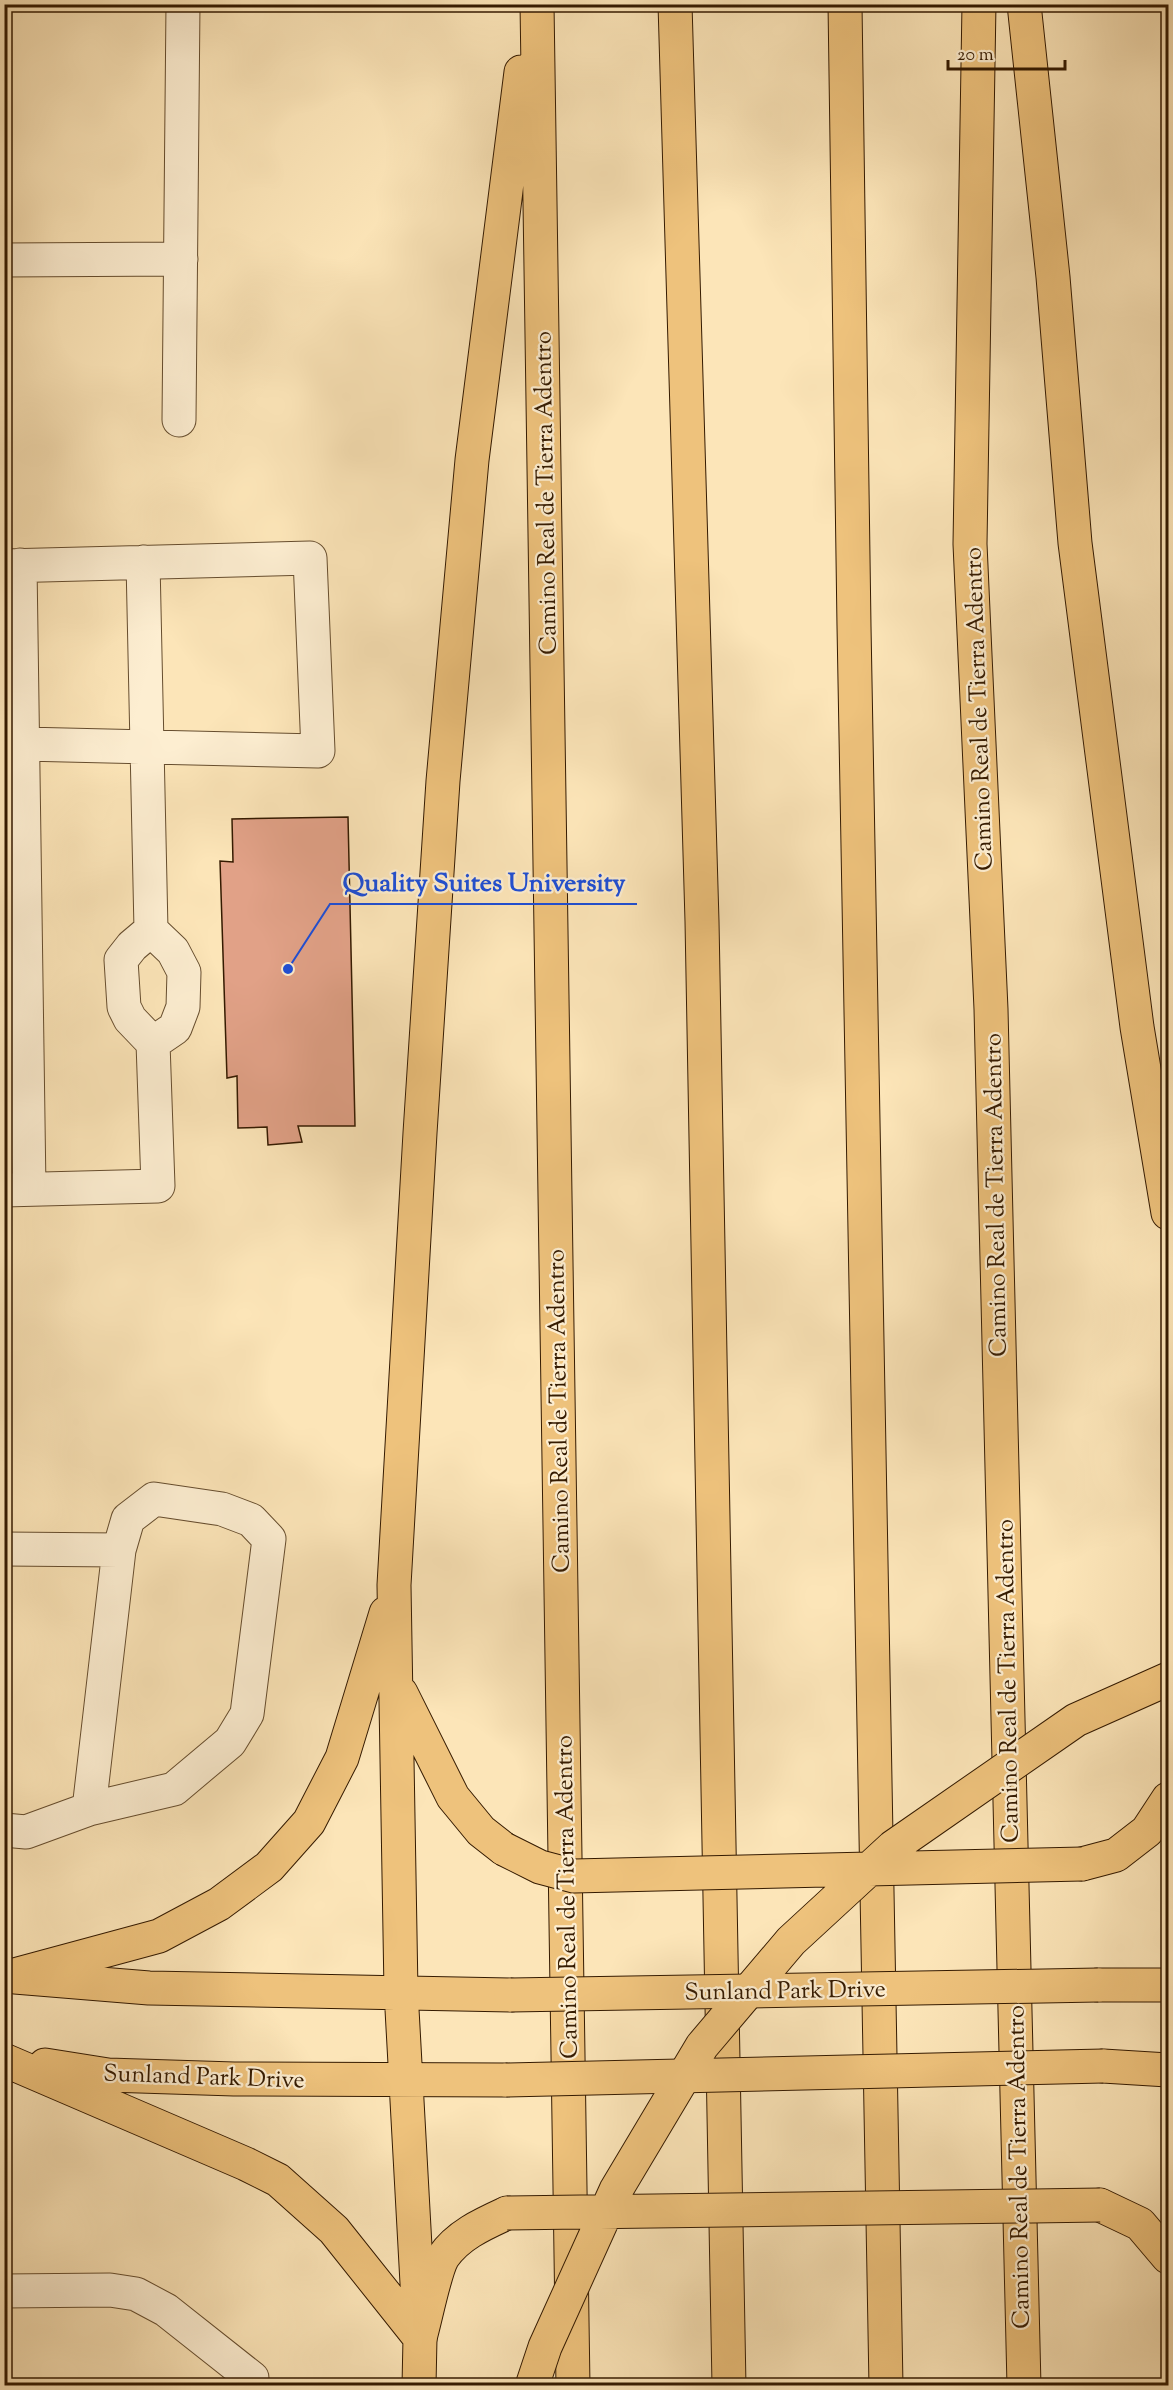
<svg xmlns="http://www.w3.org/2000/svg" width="1173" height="2390" font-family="'Sorts Mill Goudy',serif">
  <rect width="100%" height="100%" fill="#fce5b8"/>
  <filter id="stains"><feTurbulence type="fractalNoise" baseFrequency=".00333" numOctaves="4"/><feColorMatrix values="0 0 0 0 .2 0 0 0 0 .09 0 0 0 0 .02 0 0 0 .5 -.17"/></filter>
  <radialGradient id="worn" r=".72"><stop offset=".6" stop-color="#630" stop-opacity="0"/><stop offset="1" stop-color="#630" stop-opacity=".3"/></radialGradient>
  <!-- building -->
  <path fill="#e1a187" stroke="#341a00" stroke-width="1.5" d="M348,817L355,1126H298L302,1142L268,1145L267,1127L238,1128L237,1076L227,1078L220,861L233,862L232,819Z"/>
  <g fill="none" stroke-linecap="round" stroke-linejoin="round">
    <!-- minor casing -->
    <g stroke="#664d2e" stroke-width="35">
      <path id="minor" d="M4,260L181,259
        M179,420L183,4
        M143,562L151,930
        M20,565L29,1189
        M4,566L310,558L318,751L23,744
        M151,930L173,951L184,972L183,1007L175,1028L153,1043L130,1019L124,1007L121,960L132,946Z
        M4,1190L158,1186L153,1043
        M4,1549L119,1550
        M4,1830L26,1832L89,1809L174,1789L230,1742L247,1714L269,1539L251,1520L222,1509L154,1499L128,1519L119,1550L89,1809
        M4,2291L110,2290L136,2294L166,2310L252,2378V2386"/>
    </g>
    <!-- major casing -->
    <g stroke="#341a00" stroke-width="35">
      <path id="major" d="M15,1977L149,1988L511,1995
        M1098,1985H1168
        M401,1991L420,2338L419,2386
        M4,2060L246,2164L278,2180L334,2230L420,2338
        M45,2065L108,2075L234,2079L506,2080
        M1103,2066L1168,2070"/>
    </g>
    <!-- highway casing -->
    <g stroke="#341a00" stroke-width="35">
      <path id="highway" d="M537,4L573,2386
        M675,4L702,921L729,2386
        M845,4L854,626L886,2386
        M979,4L970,544L991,1009L1024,2386
        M1024,4L1053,277L1075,543L1137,1027L1168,1213
        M401,1693L453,1797L481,1831L504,1849
        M1082,1864L1116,1855L1147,1831L1168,1799
        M11,1976L159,1936L219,1904L269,1867L309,1822L342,1758L386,1613
        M401,1991L394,1585L420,1133L443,781L472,460L521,72
        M1100,2205L1140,2224L1168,2257
        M420,2338C425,2321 435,2270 443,2257C458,2235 483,2224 507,2213"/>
    </g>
    <!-- minor -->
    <use href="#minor" stroke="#fdeed1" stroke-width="33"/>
    <!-- major -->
    <use href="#major" stroke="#eec27c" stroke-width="33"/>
    <!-- highway -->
    <use href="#highway" stroke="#eec27c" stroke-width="33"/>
    <!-- major-bridge casing -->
    <g stroke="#341a00" stroke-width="35" stroke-linecap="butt">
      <path id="major-bridge" d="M511,1995L1098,1985
        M506,2080L1103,2066"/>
    </g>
    <!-- highway-bridge casing -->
    <g stroke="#341a00" stroke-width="35" stroke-linecap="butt">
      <path id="highway-bridge" d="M504,1849L540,1867L574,1876L1082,1864
        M507,2213L1100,2205
        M532,2386L545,2347L616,2190L702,2046L791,1941L893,1847L1076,1720L1168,1679"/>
    </g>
    <!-- major-bridge -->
    <use href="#major-bridge" stroke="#eec27c" stroke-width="33"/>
    <!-- highway-bridge -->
    <use href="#highway-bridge" stroke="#eec27c" stroke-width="33"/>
  </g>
  <g text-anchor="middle" stroke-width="4.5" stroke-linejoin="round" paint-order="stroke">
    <!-- street labels -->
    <g font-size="24" fill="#341a00" stroke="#fdeed1">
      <text transform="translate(545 493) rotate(-91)" y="8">Camino Real de Tierra Adentro</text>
      <text transform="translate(978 709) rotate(-92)" y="8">Camino Real de Tierra Adentro</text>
      <text transform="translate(995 1195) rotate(-91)" y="8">Camino Real de Tierra Adentro</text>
      <text transform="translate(558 1411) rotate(-91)" y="8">Camino Real de Tierra Adentro</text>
      <text transform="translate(1007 1681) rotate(-91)" y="8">Camino Real de Tierra Adentro</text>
      <text transform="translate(566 1897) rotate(-91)" y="8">Camino Real de Tierra Adentro</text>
      <text transform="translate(785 1990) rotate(-1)" y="8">Sunland Park Drive</text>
      <text transform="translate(204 2076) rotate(2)" y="8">Sunland Park Drive</text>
      <text transform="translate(1018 2167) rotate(-91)" y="8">Camino Real de Tierra Adentro</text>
    </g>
  </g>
  <!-- callouts -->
  <path fill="none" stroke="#1d4ed8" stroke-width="2" d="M288 969L330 904H637"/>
  <circle fill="#1d4ed8" stroke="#fdeed1" stroke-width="2" cx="288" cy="969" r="6"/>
  <g font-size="26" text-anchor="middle" font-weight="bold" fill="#1d4ed8" stroke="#fdeed1" stroke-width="4.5" stroke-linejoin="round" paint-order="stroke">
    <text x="484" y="891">Quality Suites University</text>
  </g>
  <!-- margin -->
  <rect width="1173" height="2390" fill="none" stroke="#fce5b8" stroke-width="24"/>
  <rect x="6" y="6" width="1161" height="2378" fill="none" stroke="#341a00" stroke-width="3"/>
  <rect x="12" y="12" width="1149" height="2366" fill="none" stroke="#341a00" stroke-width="1.5"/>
  <!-- scale -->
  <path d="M948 60v9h117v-9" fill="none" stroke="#341a00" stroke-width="3"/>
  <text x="957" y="60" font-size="18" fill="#341a00" stroke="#fdeed1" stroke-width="4.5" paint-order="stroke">20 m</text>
  <rect width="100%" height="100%" filter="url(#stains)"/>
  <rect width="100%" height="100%" fill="url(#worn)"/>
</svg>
